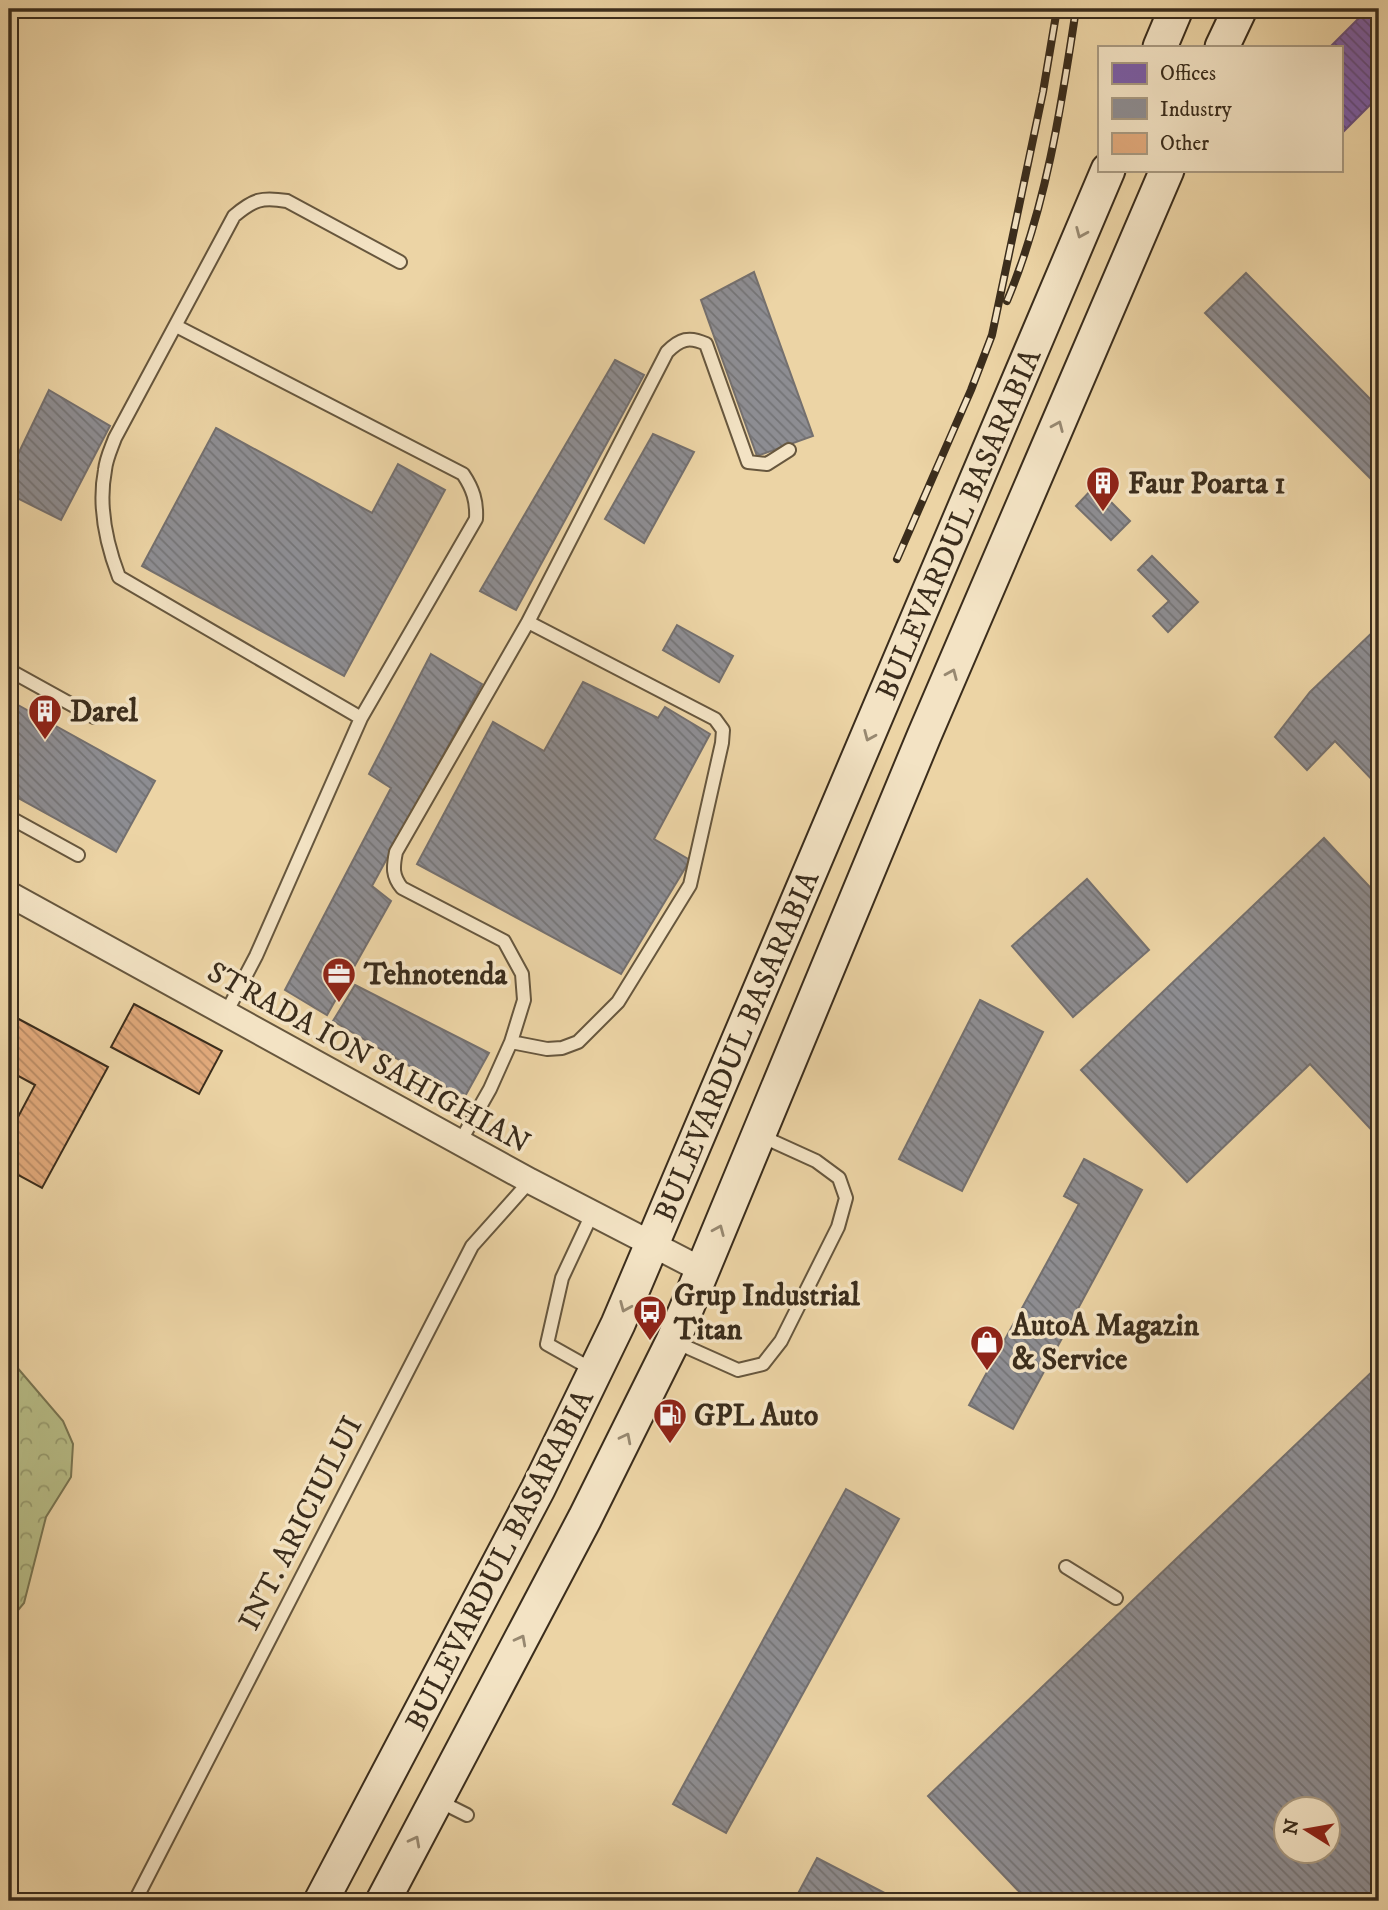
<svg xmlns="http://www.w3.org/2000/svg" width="1388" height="1910" font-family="'IM FELL DW Pica',serif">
  <defs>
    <pattern id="forest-crowns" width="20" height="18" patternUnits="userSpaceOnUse" patternTransform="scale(1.75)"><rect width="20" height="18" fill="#b7bd87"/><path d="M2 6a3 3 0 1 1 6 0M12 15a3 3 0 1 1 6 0" fill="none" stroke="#969a6e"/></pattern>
    <pattern id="offices-back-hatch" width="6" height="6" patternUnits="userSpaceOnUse" patternTransform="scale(1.75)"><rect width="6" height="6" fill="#7b5ea7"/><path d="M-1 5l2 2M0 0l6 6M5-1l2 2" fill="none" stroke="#614a7f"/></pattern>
    <pattern id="industry-back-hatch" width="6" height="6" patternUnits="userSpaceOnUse" patternTransform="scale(1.75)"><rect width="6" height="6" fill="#8d8d92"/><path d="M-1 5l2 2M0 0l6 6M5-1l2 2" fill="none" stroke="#747476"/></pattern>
    <pattern id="building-back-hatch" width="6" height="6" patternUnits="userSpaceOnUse" patternTransform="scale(1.75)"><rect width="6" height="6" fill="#e2aa7c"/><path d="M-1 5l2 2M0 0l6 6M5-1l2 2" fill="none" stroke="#b88b65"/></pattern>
  </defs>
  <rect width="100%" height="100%" fill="#ecd4a5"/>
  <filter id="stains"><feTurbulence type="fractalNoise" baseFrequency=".00286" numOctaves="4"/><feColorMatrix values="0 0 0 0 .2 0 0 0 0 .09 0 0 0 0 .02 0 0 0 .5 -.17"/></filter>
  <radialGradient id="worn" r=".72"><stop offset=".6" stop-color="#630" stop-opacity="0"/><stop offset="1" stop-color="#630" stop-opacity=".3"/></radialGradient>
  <!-- forest -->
  <path fill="url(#forest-crowns)" stroke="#797552" stroke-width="2" d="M9,1358L63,1421L73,1444L71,1477L46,1517L24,1603L9,1621Z"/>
  <!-- offices -->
  <path fill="url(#offices-back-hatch)" stroke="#684f7d" stroke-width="2" d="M1368,9H1379V96L1341,134V47H1330Z"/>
  <!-- industry -->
  <path fill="url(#industry-back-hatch)" stroke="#74706f" stroke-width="2" fill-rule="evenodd" d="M754,272L813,436L757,456L701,300Z
    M1246,273L1379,408V487L1205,313Z
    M615,360L644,375L516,610L480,591Z
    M49,390L110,426L61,520L9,494V473Z
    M216,428L372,513L398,464L445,490L344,676L142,566Z
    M653,434L694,452L644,543L605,519Z
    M1095,486L1130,521L1111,540L1076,506Z
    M1152,556L1198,602L1168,632L1153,616L1169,601L1138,570Z
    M677,625L733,656L719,682L663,650Z
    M1379,626V787L1335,741L1307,770L1275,737L1310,692Z
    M431,654L482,684L372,886L391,901L327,1015L285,990L391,788L369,774Z
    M583,682L658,718L665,707L710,734L654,839L690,860L621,974L417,864L493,722L544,751Z
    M9,700L155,781L116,852L9,793Z
    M1324,838L1379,897V1138L1310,1064L1187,1182L1081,1070Z
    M1087,879L1149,950L1073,1017L1012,946Z
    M355,985L489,1053L464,1098L333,1021Z
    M980,1000L1043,1032L962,1191L899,1159Z
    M1084,1159L1142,1190L1013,1429L969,1405L1079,1204L1064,1196Z
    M1379,1365V1901H1028L928,1796ZM1286,1808H1328V1850H1286Z
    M846,1489L899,1519L726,1833L673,1804Z
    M817,1858L900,1901H794Z"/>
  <!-- building -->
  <path fill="url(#building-back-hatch)" stroke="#3b2d1c" stroke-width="2" d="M134,1004L222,1051L199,1094L111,1047Z
    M15,1017L108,1067L42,1188L9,1170V1134L35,1085L9,1071V1028Z"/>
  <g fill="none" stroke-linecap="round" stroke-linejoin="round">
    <!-- service casing -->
    <g stroke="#67573e" stroke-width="16">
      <path id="service" d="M176,326L463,474C473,489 477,501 476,519L361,718L256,956L226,1013
        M9,670L94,717
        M361,718L119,577C106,543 98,506 105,470C106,459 111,449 115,438L234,216C254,199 262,197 287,201L400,262
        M9,817L78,855
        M511,1042L524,1000L522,974L504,941L402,888C392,876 393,867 396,852L528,622L667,352C680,339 689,336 706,344L748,462L767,464L789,450
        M460,1142L490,1089L511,1042L547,1049L562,1048L578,1042L618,1002L690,885L722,743L723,730L715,719L528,622
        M592,1214L562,1278L547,1344L595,1371
        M673,1341L738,1370L763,1364L781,1341L838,1227L846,1198L839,1178L816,1161L761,1136
        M1066,1567L1116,1598
        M437,1800L467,1815
        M135,1901L472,1246L530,1181"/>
    </g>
    <!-- minor casing -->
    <g stroke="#67573e" stroke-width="28">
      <path id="minor" d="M9,894L530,1181L702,1270"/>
    </g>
    <!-- secondary casing -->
    <g stroke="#3b2d1c" stroke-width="37">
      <path id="secondary" d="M1160,47L1176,9
        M1222,47L1240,9
        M321,1901L538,1489L618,1324L1108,170
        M383,1901L585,1518L673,1341L924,736L1167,170"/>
    </g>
    <!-- service -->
    <use href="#service" stroke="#f3e3c4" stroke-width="12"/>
    <!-- minor -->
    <use href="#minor" stroke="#f3e3c4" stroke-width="24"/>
    <!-- secondary -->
    <use href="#secondary" stroke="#f3e3c4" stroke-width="33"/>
    <!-- rail casing -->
    <g stroke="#3b2d1c" stroke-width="8">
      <path id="rail" d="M1007,301C1046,208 1061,108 1076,9
        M897,559L971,390L992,335L1043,92L1057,9"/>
    </g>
    <!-- rail -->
    <use href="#rail" stroke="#f3e3c4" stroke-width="5" stroke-dasharray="16" stroke-linecap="butt"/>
  </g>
  <!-- one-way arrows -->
  <defs><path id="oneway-chevron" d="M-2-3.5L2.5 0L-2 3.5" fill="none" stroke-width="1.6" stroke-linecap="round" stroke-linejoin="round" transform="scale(1.75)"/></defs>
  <g stroke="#978870">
    <use href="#oneway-chevron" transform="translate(1081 233) rotate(113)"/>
    <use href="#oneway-chevron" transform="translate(1058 426) rotate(-67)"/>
    <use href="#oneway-chevron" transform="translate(952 674) rotate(-67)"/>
    <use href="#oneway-chevron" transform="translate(869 736) rotate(113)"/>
    <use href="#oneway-chevron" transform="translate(719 1230) rotate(-67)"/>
    <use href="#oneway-chevron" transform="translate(625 1307) rotate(113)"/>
    <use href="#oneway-chevron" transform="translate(626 1438) rotate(-63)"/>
    <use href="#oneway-chevron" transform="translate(521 1640) rotate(-62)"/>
    <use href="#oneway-chevron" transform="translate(415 1841) rotate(-62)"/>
  </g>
  <!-- icons -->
  <defs>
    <g id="building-pin" transform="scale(1.75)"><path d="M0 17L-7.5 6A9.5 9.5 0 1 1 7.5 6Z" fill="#8f2418" stroke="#f3e3c4"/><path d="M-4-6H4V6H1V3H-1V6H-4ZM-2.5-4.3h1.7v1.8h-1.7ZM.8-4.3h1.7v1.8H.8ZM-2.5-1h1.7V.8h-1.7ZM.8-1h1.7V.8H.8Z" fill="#fff"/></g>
    <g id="office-pin" transform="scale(1.75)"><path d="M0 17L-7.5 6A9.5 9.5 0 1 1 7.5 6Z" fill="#8f2418" stroke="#f3e3c4"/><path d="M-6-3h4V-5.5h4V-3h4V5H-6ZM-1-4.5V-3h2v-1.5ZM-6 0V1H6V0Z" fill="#fff"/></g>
    <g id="bus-pin" transform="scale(1.75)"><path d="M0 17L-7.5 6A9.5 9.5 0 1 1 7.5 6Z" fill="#8f2418" stroke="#f3e3c4"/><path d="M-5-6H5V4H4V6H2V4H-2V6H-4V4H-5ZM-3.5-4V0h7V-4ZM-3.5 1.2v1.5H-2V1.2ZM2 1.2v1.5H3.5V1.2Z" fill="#fff"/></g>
    <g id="shop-pin" transform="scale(1.75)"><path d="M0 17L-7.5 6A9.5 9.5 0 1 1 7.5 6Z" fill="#8f2418" stroke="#f3e3c4"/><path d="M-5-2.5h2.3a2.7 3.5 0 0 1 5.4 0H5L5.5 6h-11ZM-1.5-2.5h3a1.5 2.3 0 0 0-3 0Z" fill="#fff"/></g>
    <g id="fuel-pin" transform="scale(1.75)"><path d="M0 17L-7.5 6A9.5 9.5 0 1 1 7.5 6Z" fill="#8f2418" stroke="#f3e3c4"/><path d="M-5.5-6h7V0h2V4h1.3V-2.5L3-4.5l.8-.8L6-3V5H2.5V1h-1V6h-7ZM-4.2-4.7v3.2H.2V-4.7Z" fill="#fff"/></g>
  </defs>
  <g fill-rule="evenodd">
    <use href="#building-pin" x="1103" y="483"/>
    <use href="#building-pin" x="45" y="711"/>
    <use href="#office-pin" x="339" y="974"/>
    <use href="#bus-pin" x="650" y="1312"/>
    <use href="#shop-pin" x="987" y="1342"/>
    <use href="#fuel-pin" x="670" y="1415"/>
  </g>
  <g text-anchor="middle" stroke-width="7" stroke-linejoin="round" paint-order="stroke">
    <!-- poi labels -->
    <g font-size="30" font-weight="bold" fill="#3b2d1c" stroke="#f3e3c4" text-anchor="start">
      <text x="1128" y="493">Faur Poarta 1</text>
      <text x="70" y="721">Darel</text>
      <text x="364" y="984">Tehnotenda</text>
      <text x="674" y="1305">Grup Industrial<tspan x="674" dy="34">Titan</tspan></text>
      <text x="1012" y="1335">AutoA Magazin<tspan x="1012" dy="34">&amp; Service</tspan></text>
      <text x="694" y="1425">GPL Auto</text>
    </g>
    <!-- street labels -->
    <g font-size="30" fill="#3b2d1c" stroke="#f3e3c4">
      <text transform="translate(958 524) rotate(-67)" y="10">BULEVARDUL BASARABIA</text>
      <text transform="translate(736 1046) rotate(-67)" y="10">BULEVARDUL BASARABIA</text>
      <text transform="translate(369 1057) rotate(29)" y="10">STRADA ION SAHIGHIAN</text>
      <text transform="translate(300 1523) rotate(-63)" y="10">INT. ARICIULUI</text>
      <text transform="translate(499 1560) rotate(-63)" y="10">BULEVARDUL BASARABIA</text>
    </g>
  </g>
  <!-- margin -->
  <rect width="1388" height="1910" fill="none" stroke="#ecd4a5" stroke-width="35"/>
  <rect x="10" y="10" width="1367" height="1889" fill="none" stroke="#3b2d1c" stroke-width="3.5"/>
  <rect x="18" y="18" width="1353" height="1875" fill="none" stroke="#3b2d1c" stroke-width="2"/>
  <!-- legend -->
  <rect x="1098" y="46" width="245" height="126" fill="#f3e3c4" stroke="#a99a81" stroke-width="2"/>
  <rect x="1112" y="63" width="35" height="21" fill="#7b5ea7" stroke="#a99a81" stroke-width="2"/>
  <text x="1160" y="80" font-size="21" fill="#3b2d1c">Offices</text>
  <rect x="1112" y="98" width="35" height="21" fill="#8d8d92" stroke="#a99a81" stroke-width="2"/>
  <text x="1160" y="116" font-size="21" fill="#3b2d1c">Industry</text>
  <rect x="1112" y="133" width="35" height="21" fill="#e2aa7c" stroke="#a99a81" stroke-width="2"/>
  <text x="1160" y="150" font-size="21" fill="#3b2d1c">Other</text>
  <!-- north arrow -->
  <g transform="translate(1307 1830) rotate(281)"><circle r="33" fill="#f3e3c4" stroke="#a99a81" stroke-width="2"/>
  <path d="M0-5L12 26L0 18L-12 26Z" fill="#8f2418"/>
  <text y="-10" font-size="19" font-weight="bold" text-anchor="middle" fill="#3b2d1c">N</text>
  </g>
  <rect width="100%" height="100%" filter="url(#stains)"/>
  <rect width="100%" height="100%" fill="url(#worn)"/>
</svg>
